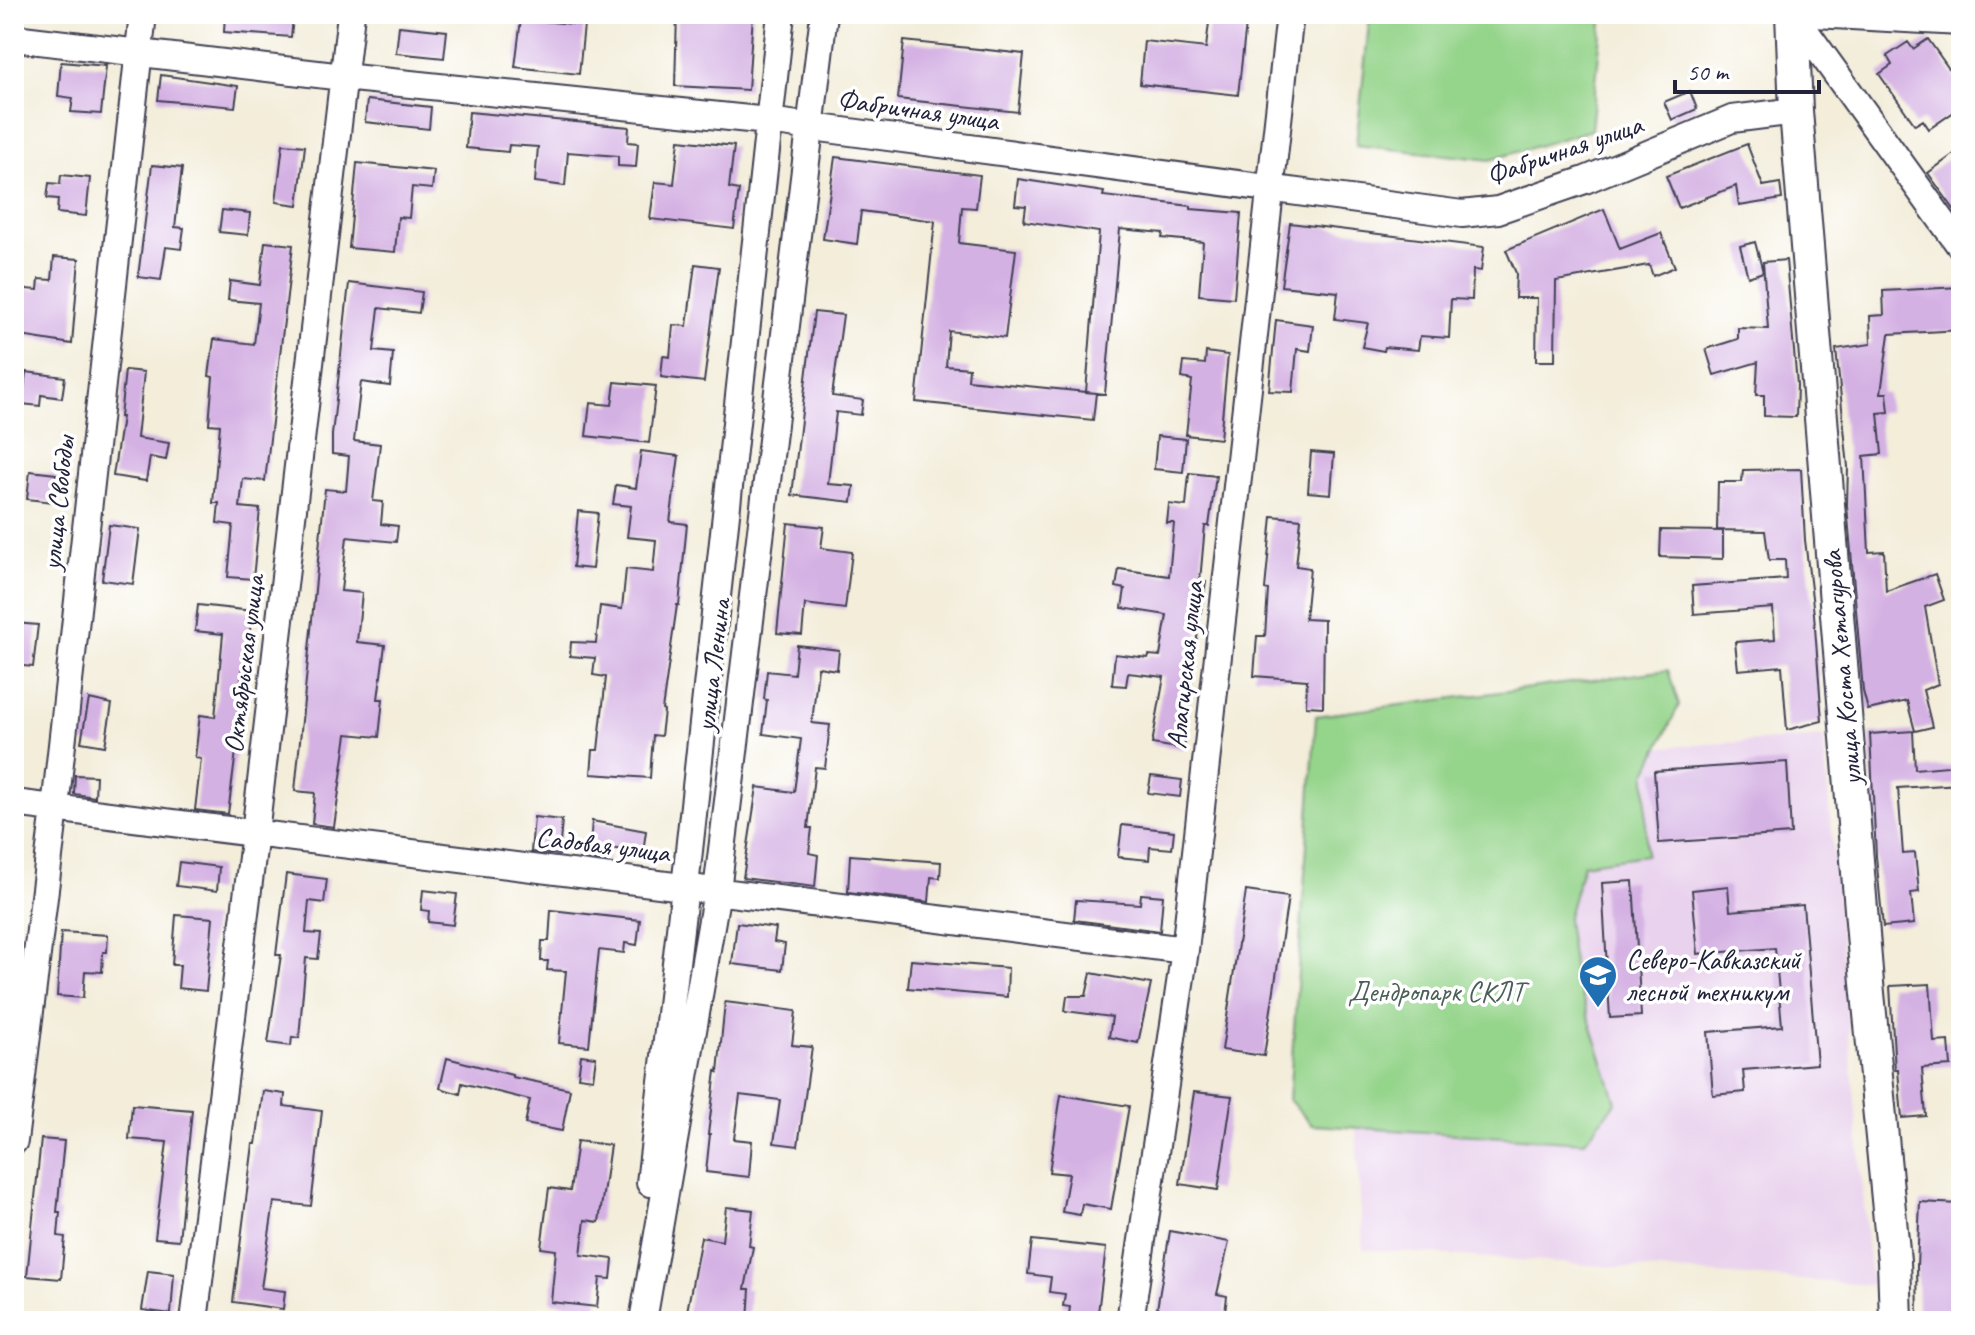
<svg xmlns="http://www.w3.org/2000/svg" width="1975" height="1335" font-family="Caveat,sans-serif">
  <rect width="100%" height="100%" fill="#fff"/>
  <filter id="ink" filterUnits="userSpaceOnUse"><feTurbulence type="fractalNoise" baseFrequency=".0125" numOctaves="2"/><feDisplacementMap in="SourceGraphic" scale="16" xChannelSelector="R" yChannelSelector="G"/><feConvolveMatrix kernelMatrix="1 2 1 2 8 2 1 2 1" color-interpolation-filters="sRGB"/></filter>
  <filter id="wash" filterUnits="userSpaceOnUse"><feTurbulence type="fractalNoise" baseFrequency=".006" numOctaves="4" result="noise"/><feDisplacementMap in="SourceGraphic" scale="32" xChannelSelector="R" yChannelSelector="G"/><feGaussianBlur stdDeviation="1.8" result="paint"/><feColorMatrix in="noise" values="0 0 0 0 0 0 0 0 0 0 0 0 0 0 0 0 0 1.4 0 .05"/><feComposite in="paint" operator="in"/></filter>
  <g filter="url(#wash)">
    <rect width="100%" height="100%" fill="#f3edda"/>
    <!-- built -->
    <path fill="#e9d2ed" d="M1823,737L1871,1285L1363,1249L1334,768Z"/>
    <!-- green -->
    <path fill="#95d48b" stroke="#5c7b63" stroke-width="2" d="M1370,14H1603L1591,130L1490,160L1356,145Z
      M1668,670L1679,705L1646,774V855L1583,864L1567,920L1574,972L1616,1102L1584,1142L1312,1125L1289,1100L1316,716Z"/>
    <g id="blocks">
      <!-- building -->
      <path fill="#d4b1e3" d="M225,14L293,18L291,37L224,32Z
        M677,14H753L748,90L675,86Z
        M1210,14L1247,15L1238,95L1140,84L1144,41L1206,48Z
        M521,19L584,25L579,74L515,67Z
        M399,26L447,31L444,58L396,53Z
        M1928,39L1961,86V107L1929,129L1923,120L1915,125L1879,74L1892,65L1887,56L1908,42L1913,49Z
        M904,41L1024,54L1018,112L898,99Z
        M61,62L106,66L101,114L71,112L73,98L58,96Z
        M161,75L238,86L235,107L158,100Z
        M1690,91L1697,109L1672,120L1664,102Z
        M367,100L431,107L429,129L365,122Z
        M469,112L629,127L628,142L638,143L636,167L618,166V156L568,152L565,186L535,182L538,147L509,145L508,152L466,148Z
        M679,140L734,146L729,188L739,190L734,229L650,219L655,182L674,184Z
        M283,144L305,146L298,205L276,202Z
        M1747,144L1763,186L1780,183L1782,199L1739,206L1736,186L1679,208L1666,176Z
        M1961,149V219L1928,173Z
        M835,157L980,175L976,208L962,207L959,243L1016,250L1005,338L949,331L946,366L969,368L968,380L1096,393L1093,420L916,402L935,221L861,211L857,244L823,239Z
        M357,163L434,171L432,189L412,187L409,218L398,217L395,252L349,248Z
        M152,165L182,168L175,227L184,228L181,249L166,247L161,280L138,277Z
        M61,175L90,178L86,216L57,213L58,199L47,198L49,183L60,184Z
        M1018,179L1104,192L1103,196L1191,206V209L1241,213L1234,298L1199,295L1203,242L1162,238L1163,233L1120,229L1105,394L1086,392L1099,232L1024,221L1026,206L1015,205Z
        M1604,209L1620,249L1661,233L1675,267L1653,276L1649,265L1556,281L1555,361H1536L1537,298H1515L1516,273L1506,250Z
        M222,210L250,213L248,235L219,232Z
        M1290,223L1484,247L1481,271L1473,270L1472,300L1451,299L1449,338L1420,336L1418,350L1385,347L1384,351L1362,347L1368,323L1335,319L1338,292L1281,286Z
        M265,242L293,245L265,481L243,479L240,507L260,509L253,579L228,577L233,525L217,523L219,503H213L220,425L209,424L213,377L209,376L214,339L254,344L259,303L228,300L230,281L260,285Z
        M1755,242L1763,272L1748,277L1740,246Z
        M54,257L79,259L72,344L14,335V288L38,290L39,279L52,280Z
        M1786,260L1797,385L1796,417L1764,416V395H1756L1758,362L1714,375L1706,349L1738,339V328L1768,329L1763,262Z
        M695,264L719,267L704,382L661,377L663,356L670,357L673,325L687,326Z
        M349,283L422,292L419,313L379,308L374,351L393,353L390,386L361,382L354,441L380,444L373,501L383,502L381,524L398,526L396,542L347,537L341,591L362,593L357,642L385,645L378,699H383L379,737L347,734L334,827L312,824L315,793L295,791L325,489L346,491L349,456L332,454V435Z
        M1961,287V330L1889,334L1881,393H1887L1889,412L1878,413L1882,454L1864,456L1869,552L1884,551L1886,591L1935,574L1944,600L1925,607L1938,684L1923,690L1932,727L1915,731L1907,701L1868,710L1863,691L1847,505L1848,467L1836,349L1871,344L1870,316L1884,315L1883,291Z
        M814,312L843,315L832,396L863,400L861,415L836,412L828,484L854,486L852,502L792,495Z
        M1276,320L1313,325L1310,351L1297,349L1293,392L1269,391Z
        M1206,352L1228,355L1220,439L1186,435L1192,380L1182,378L1184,362L1205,364Z
        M125,370L144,372L137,438L169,443L166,460L150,457L146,481L113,476L122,417H120Z
        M26,372L65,377L62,398L41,395L40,406L22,404Z
        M615,382L656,386L649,443L586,436L590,403L612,405Z
        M1157,436L1186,439L1183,472L1154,469Z
        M641,451L679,456L670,522L687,524L679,605H677L662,710L664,711L661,736L653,735L650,778L591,774L593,750H598L606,677L593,675L595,658L570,656L571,642L596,643L600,606L622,609L626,569L653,572L656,540L627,537L631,506L613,504L616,485L636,488Z
        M1311,452L1334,454L1331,494L1308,492Z
        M1801,469L1805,540L1814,614L1822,721L1787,730L1782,666L1738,670L1735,642L1775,639L1773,608L1694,614L1692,586L1786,579L1785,560H1769L1765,531L1717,530L1718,482H1742L1743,470Z
        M30,471L56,474L53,502L27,499Z
        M1189,473L1216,476L1209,526H1205L1200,581L1206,582L1195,650L1184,749L1152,744L1164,677L1128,673L1126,686L1112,685L1115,654L1148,658L1149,655L1160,656L1167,615L1122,608L1125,589L1116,587L1119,569L1169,576L1174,523H1167L1169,504L1186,506Z
        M578,511L598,513L592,569L573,567Z
        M1272,516L1301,519L1296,566L1310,568L1305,619L1324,620L1323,707L1306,706L1307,680L1254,676L1257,636H1265L1268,590L1265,589Z
        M788,523L824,527L821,548L852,552L845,609L805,604L802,635L777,633Z
        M109,525L140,529L133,584L102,580Z
        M1661,530L1723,531V559L1660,557Z
        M198,605L252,611L249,639L246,638L237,720H240L228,814L195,810L201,759L195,758L200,715L215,717L223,634L195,631Z
        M14,623L38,625L33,667L14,665Z
        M797,645L839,650L837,670L818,667L812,723L830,725L825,768L815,767L808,828H812L809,853L818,855L815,887L743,878L757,787L794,792L801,739L763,734L767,700L764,699L767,671L794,674Z
        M89,699L112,704L105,746L81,742Z
        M1913,731L1915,769L1958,765L1960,784L1898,788L1903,854L1915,853L1919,892L1911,893L1914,924L1883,927L1876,856L1870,734Z
        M1787,762L1791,834L1659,843L1654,771Z
        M75,775L96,776L95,797L74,794Z
        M1151,776L1182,780L1180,797L1148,793Z
        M534,817L562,820L559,855L531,852Z
        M592,821L646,831L643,852L608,848L607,861L589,859Z
        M1122,825L1174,831L1172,849L1150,847L1149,860L1118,857Z
        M850,855L941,862L940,878L931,877L929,902L848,892Z
        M179,862L219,867L217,891L176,886Z
        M286,874L327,879L324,903L309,901L306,933L321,934L318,959L306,958L299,1038L292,1037L291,1046L268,1043L281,955H276Z
        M1633,881L1641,1016L1610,1018L1602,883Z
        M1728,886L1730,911L1803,905L1817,1064L1743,1070L1745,1092L1713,1095L1708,1032L1782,1026L1775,948L1698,954L1692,890Z
        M423,890L457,894L453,925L428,922L429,911L421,910Z
        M1246,891L1288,897L1264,1056L1222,1050Z
        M1141,894L1163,896L1160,931L1074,920L1076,900L1140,904Z
        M551,910L640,920L637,945L625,943L624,953L599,950L589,1046L559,1043L566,971L547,970L548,961H541L542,941H549Z
        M176,915L213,918L206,991L178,988L180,965H172Z
        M737,923L776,928L774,942L785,944L782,970L732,964Z
        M61,932L108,935L107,952H103L102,972L85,971L83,998L57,996Z
        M911,960L1008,968L1007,997L908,988Z
        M1091,973L1151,984L1138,1043L1109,1037L1112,1017L1065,1011L1067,996H1086Z
        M1930,984L1934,1042L1949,1041L1951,1066L1922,1068L1926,1116L1902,1118L1898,1070H1895L1890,986Z
        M725,1002L796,1011L792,1045L812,1047L798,1146L774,1143L780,1100L740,1095L734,1139L752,1141L749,1177L706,1172L710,1134H708L716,1071L718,1072Z
        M581,1055L596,1057L593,1079L578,1077Z
        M447,1058L512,1075V1077L570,1089L562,1131L525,1124L530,1100L462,1083L460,1094L440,1088Z
        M263,1091L285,1094L284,1106L322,1111L311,1206L274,1202L261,1288L285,1291L283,1309L233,1302L253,1144H256Z
        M1194,1092L1232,1096L1218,1190L1180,1184Z
        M1061,1095L1129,1106L1111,1209L1082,1204L1080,1215L1062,1212L1069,1174L1049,1172Z
        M132,1105L192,1110L179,1240L155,1238L167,1142L129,1139Z
        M41,1139L64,1141L57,1212H60L58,1236L65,1237L61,1279L27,1276Z
        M577,1141L610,1145L599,1222L585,1220L581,1255L613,1259L611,1279L600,1278L597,1307L551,1302L556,1250L541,1248L549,1188L570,1191Z
        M1920,1202L1960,1204L1961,1321H1918L1917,1266Z
        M726,1207L753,1210L749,1246L753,1247L745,1289H750L748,1321H706L686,1317L701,1237L722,1241Z
        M1170,1231L1229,1242L1217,1294L1227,1296L1224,1321H1155Z
        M1032,1240L1106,1248L1097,1321H1068L1070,1307L1063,1306L1065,1294L1049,1292L1051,1277L1028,1274Z
        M148,1271L174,1274L171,1314L142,1310Z"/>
    </g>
  </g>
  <g filter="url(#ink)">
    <use href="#blocks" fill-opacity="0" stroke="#414053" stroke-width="2"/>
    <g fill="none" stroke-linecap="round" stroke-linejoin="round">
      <!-- minor casing -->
      <g stroke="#414053" stroke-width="30">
        <path id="minor" d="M1793,14L1961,247
          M1815,14L1961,22
          M14,38L343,77L768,121L1462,214L1498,210L1585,180L1732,119L1796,111
          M14,803L1185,950
          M14,1141L55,808L143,14
          M650,1183L685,887L781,14
          M194,1321L255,833L351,14
          M643,1321L717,891L824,14
          M1130,1321L1185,950L1290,14"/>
      </g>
      <!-- major casing -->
      <g stroke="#414053" stroke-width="36">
        <path id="major" d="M1792,14L1796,111L1867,983L1894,1261L1896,1321"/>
      </g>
      <!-- minor -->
      <use href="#minor" stroke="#fff" stroke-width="26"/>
      <!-- major -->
      <use href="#major" stroke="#fff" stroke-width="32"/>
    </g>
  </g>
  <!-- icons -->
  <defs>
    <g id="university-pin" transform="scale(2)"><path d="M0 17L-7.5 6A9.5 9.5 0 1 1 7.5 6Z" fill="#1f6fb2" stroke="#fff"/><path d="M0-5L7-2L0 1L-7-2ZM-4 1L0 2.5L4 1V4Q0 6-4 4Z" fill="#fff"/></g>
  </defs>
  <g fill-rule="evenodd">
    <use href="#university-pin" x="1598" y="975"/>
  </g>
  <g text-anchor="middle" stroke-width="7" stroke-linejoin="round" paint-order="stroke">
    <!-- street labels -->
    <g font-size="28" fill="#22223b" stroke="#fff">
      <text transform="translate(918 109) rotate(8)" y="10">Фабричная улица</text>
      <text transform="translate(1564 149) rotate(-19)" y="10">Фабричная улица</text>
      <text transform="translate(57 503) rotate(-84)" y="10">улица Свободы</text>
      <text transform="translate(243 664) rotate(-83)" y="10">Октябрьская улица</text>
      <text transform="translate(712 665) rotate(-83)" y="10">улица Ленина</text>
      <text transform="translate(1184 665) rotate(-84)" y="10">Алагирская улица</text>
      <text transform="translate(1841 668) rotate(-95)" y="10">улица Коста Хетагурова</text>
      <text transform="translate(603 844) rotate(7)" y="10">Садовая улица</text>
    </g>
    <!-- poi labels -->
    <g font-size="28" fill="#22223b" stroke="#fff" text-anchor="start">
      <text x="1626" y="969">Северо-Кавказский<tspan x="1626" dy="32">лесной техникум</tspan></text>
    </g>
    <!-- park labels -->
    <g font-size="28" fill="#4a6057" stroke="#fff">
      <text x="1436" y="1001">Дендропарк СКЛТ</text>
    </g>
  </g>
  <!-- margin -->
  <rect width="1975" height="1335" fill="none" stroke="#fff" stroke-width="48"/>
  <!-- scale -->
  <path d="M1675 80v12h144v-12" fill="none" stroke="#22223b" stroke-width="4"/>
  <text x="1687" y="80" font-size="24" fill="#22223b" stroke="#ffffff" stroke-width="6" paint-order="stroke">50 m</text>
</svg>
